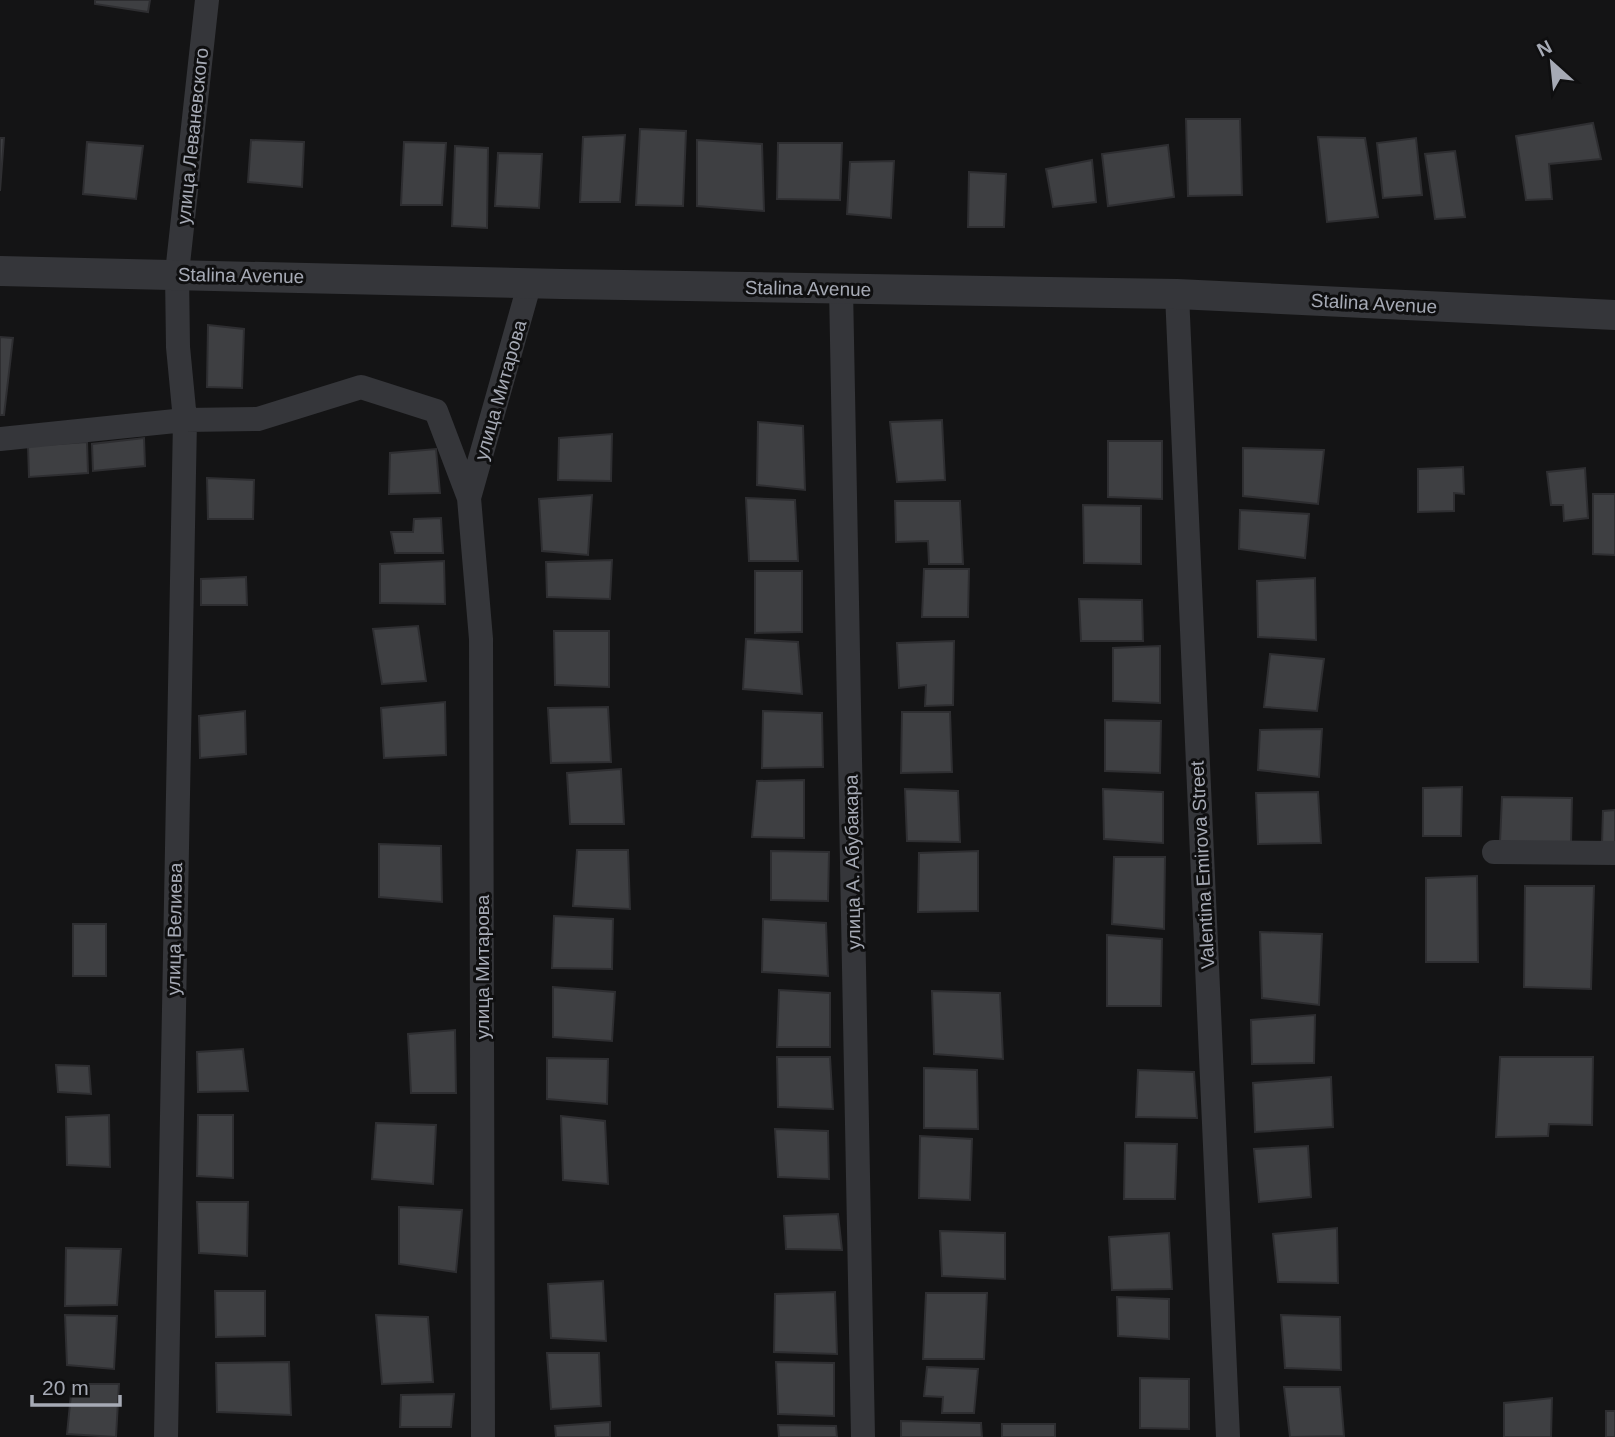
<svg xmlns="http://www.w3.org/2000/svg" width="1615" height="1437" font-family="Arial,sans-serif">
  <rect width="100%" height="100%" fill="#141415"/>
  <!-- building -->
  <path fill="#3e3f42" stroke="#2e2e31" stroke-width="2" d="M95,0H150L148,12L95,4Z
    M1186,119H1240L1242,195L1188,196Z
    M1593,123L1601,159L1549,164L1552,199L1526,200L1516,136Z
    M640,129L686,131L683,206L636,205Z
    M625,135L620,202H580L583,137Z
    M1318,137L1365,138L1378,217L1327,222Z
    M0,138H4L0,191Z
    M1416,138L1422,195L1383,198L1377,143Z
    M251,140L304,142L302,187L248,182Z
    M697,140L762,144L764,211L697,206Z
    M87,142L143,146L136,199L83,194Z
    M404,142L446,143L442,205H401Z
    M778,143H842L840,200L777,199Z
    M1168,145L1174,197L1108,206L1102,154Z
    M455,146L488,148L487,228L452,226Z
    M1455,151L1465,217L1435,219L1425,154Z
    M498,153L542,154L539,208L495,206Z
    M1092,160L1096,202L1053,207L1046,169Z
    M894,161L891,218L847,214L850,162Z
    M969,172L1006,174L1004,227H968Z
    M208,325L244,329L242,388L207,387Z
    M0,337L13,338L4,415H0Z
    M942,420L945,480L897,482L890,422Z
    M758,422L803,426L805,490L757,485Z
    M612,434L611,481L558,480L559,438Z
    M144,438L145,466L93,471L92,444Z
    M1108,441H1162V499L1108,497Z
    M87,442L88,473L29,477L28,446Z
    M1243,448L1324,450L1318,504L1243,496Z
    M436,449L440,493L389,494L390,453Z
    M1463,467L1464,494L1454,493V511L1418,512V469Z
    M1585,468L1588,518L1564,521L1563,505H1551L1547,472Z
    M207,478L254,480L253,519H208Z
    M1593,494H1615V555L1593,554Z
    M592,495L588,555L542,551L539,499Z
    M746,498L795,500L798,561H749Z
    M895,501H960L963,564H929L928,541L896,542Z
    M1083,505L1141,506V564L1084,563Z
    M1240,510L1309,514L1305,558L1239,549Z
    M441,518L443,553H395L391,532H413L414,519Z
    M612,560L610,599L547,597L546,562Z
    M444,561L445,604L380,603V564Z
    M924,569H969L968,617H922Z
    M755,571H802V632L755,633Z
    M246,577L247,605H201V579Z
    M1315,578L1316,640L1258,637L1257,581Z
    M1079,599L1142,600L1143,641H1081Z
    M418,626L426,681L382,684L373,629Z
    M554,631H609V687L555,685Z
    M746,639L798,642L802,694L743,689Z
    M954,641L953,705L925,706L926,685L899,688L897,643Z
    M1160,646V703L1113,701V648Z
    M1270,654L1324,659L1317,711L1264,707Z
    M445,702L446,755L384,758L381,708Z
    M608,707L611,762L551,763L548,708Z
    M245,711L246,754L200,758L199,716Z
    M763,711L822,713L823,767L762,768Z
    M902,712H950L952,772L901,773Z
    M1105,720L1161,721L1160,773L1105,771Z
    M1322,729L1319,777L1258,770L1260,730Z
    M621,769L624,824H570L567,773Z
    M804,780V838L752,837L757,781Z
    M1462,787L1461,836H1423V788Z
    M905,789L958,791L960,842L907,841Z
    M1103,789L1163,792V843L1104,839Z
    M1318,792L1321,843L1258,844L1256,793Z
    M1502,797L1572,798L1571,844L1500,842Z
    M1615,810V845L1602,844L1603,811Z
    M379,844L441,846L442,902L379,897Z
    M577,850H628L630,909L573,906Z
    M771,851L829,852L828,901L771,900Z
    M978,851V911L918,912L919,853Z
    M1114,857H1165L1164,929L1112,924Z
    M1477,876L1478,962H1426V878Z
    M1525,886H1594L1591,989L1524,987Z
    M554,916L613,919L612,969L552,968Z
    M763,919L826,923L828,976L762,972Z
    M73,924H106V976H73Z
    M1260,932L1322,934L1319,1005L1262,998Z
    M1107,935L1162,939L1161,1006H1107Z
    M553,987L615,992L612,1041L553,1037Z
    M779,990L830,993V1047H777Z
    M932,991L1000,993L1003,1059L934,1054Z
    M1315,1015L1314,1063L1252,1064L1251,1020Z
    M455,1030L456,1093H411L408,1034Z
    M243,1049L248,1091L198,1092L197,1052Z
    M777,1057H830L833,1109L778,1107Z
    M1500,1057H1593L1592,1125L1549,1124L1548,1136L1496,1137Z
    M547,1058L608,1059L607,1104L547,1099Z
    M56,1065L89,1066L91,1094L58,1092Z
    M924,1068L977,1070L978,1129L924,1128Z
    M1138,1070L1194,1072L1197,1118L1136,1117Z
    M1331,1077L1333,1127L1255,1132L1253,1083Z
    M109,1115L110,1167L67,1165L66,1117Z
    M198,1115H233V1178L197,1176Z
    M561,1116L605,1121L608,1184L563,1180Z
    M376,1123L436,1125L433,1184L372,1179Z
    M775,1129L828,1131L829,1179L778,1177Z
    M920,1136L972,1139L970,1200L919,1198Z
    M1125,1143L1177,1144L1175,1199H1124Z
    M1308,1146L1311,1197L1259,1202L1254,1149Z
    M197,1202H248L247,1256L199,1253Z
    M399,1207L462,1210L456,1272L399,1264Z
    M838,1214L842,1250L786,1249L784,1216Z
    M1337,1228L1338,1283L1278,1282L1273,1234Z
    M940,1231L1005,1233V1279L942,1276Z
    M1169,1233L1172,1289L1112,1290L1109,1237Z
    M66,1248L121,1249L117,1305L65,1306Z
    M603,1281L606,1341L551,1338L548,1284Z
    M215,1291H265V1336L216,1337Z
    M835,1292L837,1354L774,1352L775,1294Z
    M926,1293H987L984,1359H923Z
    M1117,1297L1169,1299V1339L1118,1336Z
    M65,1315L117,1316L114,1369L67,1365Z
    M376,1315L428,1317L433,1382L382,1384Z
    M1281,1315L1340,1317L1341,1370L1285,1368Z
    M547,1353H599L601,1406L551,1409Z
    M289,1362L291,1415L217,1412L216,1363Z
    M776,1362L834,1363V1416L778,1414Z
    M927,1367L978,1369L974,1413H942L943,1397L924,1396Z
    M1140,1378L1189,1379V1429L1140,1428Z
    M72,1384H119L116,1437L67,1434Z
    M1284,1387H1340L1344,1436L1290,1437Z
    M454,1394L451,1427H400L401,1395Z
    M1552,1398L1551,1437H1504V1403Z
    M1606,1411H1615V1437H1606Z
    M901,1421L981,1423L982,1437H901Z
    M610,1422V1437H556L555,1426Z
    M1002,1424H1055V1437H1002Z
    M778,1425L836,1426L837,1437H779Z"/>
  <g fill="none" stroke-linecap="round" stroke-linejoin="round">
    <!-- minor -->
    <path stroke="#35363a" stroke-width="24" d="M207,0L177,273L178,347L185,420L258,419L361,387L436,411L469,498L481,639L483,1437
      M841,288L863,1437
      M1177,294L1228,1437
      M0,439L185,420L166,1437
      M469,498L530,282
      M1494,852L1615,853"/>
    <!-- tertiary -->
    <path stroke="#35363a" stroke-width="30" d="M0,271L562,284L1177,294L1615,315"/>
  </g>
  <g text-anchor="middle" stroke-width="6" stroke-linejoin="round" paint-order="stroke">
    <!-- street labels -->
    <g font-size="19" fill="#a6aab5" stroke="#0f0f10">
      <text transform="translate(192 136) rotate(-84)" y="7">улица Леваневского</text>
      <text transform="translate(241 275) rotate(1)" y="7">Stalina Avenue</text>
      <text transform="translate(808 288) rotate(1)" y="7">Stalina Avenue</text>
      <text transform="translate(1374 303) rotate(3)" y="7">Stalina Avenue</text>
      <text transform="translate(500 390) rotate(-74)" y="7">улица Митарова</text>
      <text transform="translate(852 862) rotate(-91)" y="7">улица А. Абубакара</text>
      <text transform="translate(1202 865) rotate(-93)" y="7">Valentina Emirova Street</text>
      <text transform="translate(174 929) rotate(-89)" y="7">улица Велиева</text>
      <text transform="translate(482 967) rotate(-90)" y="7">улица Митарова</text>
    </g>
  </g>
  <!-- north arrow -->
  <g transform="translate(1552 63) rotate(333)" stroke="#0f0f10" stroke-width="5" paint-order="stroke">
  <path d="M0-5L12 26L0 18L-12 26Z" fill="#a6aab5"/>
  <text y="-10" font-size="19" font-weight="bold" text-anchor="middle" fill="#a6aab5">N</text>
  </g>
  <!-- scale -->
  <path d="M32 1395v10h88v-10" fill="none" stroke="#a6aab5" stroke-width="3.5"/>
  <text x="42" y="1395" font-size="21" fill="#a6aab5" stroke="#0f0f10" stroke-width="5" paint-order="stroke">20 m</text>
</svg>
